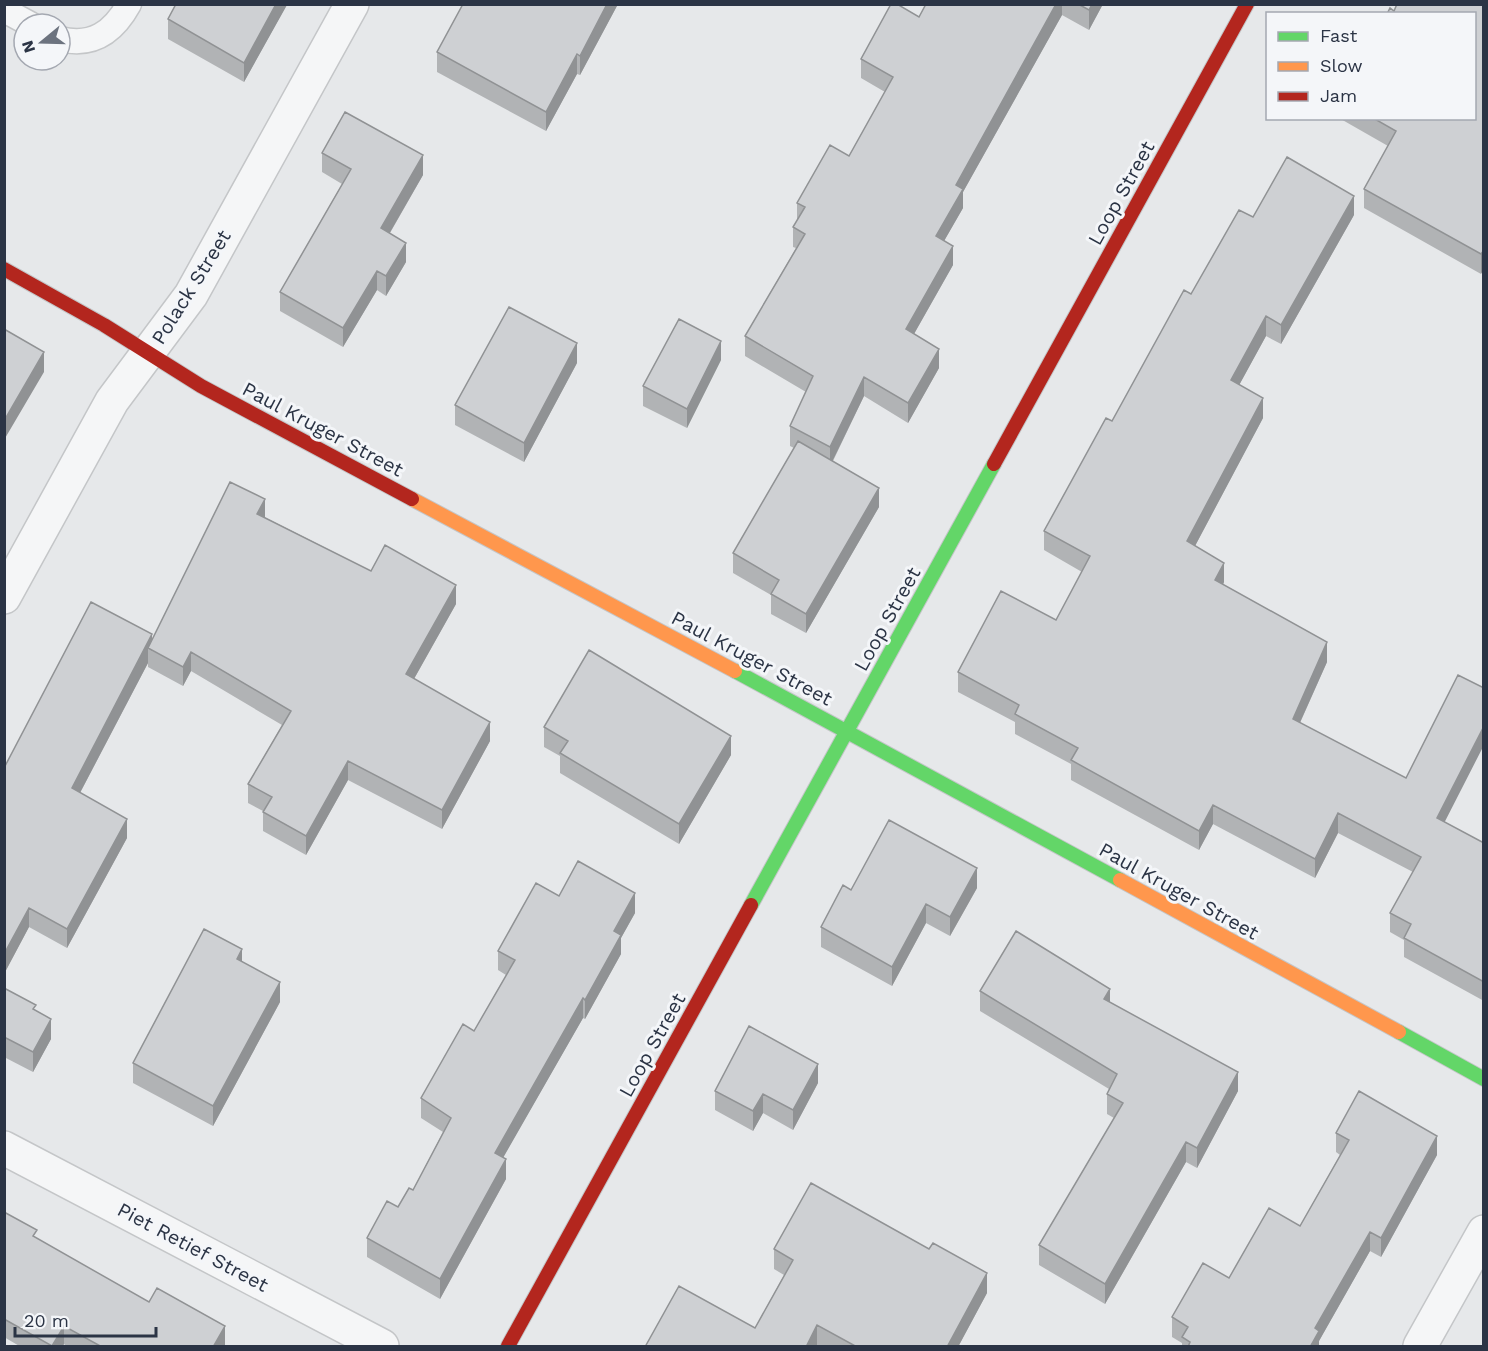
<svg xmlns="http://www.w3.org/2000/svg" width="1488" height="1351" font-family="'Work Sans',sans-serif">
  <rect width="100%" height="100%" fill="#e6e8ea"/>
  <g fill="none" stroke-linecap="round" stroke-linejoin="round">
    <!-- lane casing -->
    <g stroke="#c4c6c8" stroke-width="27">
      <path id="lane" d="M4,10L30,24
        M60,39C92,47 113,33 129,4"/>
    </g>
    <!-- street casing -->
    <g stroke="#c4c6c8" stroke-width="36">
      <path id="street" d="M4,597L112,401L191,295L352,4
        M4,1148L382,1346
        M1420,1346L1484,1232"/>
    </g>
    <!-- fast casing -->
    <g stroke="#c4c6c8" stroke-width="16">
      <path id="fast" d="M735,671L1120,880
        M751,905L994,464
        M1399,1032L1484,1079"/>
    </g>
    <!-- slow casing -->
    <g stroke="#c4c6c8" stroke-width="16">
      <path id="slow" d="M412,499L735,671
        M1120,880L1399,1032"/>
    </g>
    <!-- jam casing -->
    <g stroke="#c4c6c8" stroke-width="16">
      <path id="jam" d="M4,269L104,325L201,386L412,499
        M994,464L1247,4
        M508,1346L751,905"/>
    </g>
    <!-- lane -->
    <use href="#lane" stroke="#f5f6f7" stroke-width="24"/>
    <!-- street -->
    <use href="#street" stroke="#f5f6f7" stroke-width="33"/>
    <!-- fast -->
    <use href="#fast" stroke="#63d668" stroke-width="14"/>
    <!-- slow -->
    <use href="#slow" stroke="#ff974d" stroke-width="14"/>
    <!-- jam -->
    <use href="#jam" stroke="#b3261e" stroke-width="14"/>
  </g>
  <!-- wall -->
  <path fill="#b1b3b5" d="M287,4L244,82L168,39V19Z
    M618,4L580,75L577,74L546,131L437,72V52Z
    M926,4H1103L1089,30L1062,15L963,192V208L944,241L953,265L914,334L939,368L908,423L864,396L833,461L879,507L806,633L771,614V595L733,573V553L794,448L790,446V426L806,392L745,356V336L796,248L793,247V227L797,221V203L849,156L885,92L861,78V59L919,17Z
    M1484,4L1481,274L1364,208V189L1388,146L1339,118H1474L1394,11Z
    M322,153L423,175L390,233L406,262L386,296L377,290L343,347L280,311V292L342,184L322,172Z
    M1354,215L1281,344L1266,336L1239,385L1263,418L1195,546L1224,582L1223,585L1327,662L1300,723L1445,822L1484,843V1001L1404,957V940L1390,932V913L1413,872L1338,833L1315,878L1213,824L1199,850L1071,780V764L1015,734V722L958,692V672L1056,620L1082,572L1044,550V531L1191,294Z
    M721,360L687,428L643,406V386Z
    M577,363L524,462L455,425V405Z
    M265,517L371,571L456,604L414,679L490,741L442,829L348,780L306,855L263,831V811L248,803V784L282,725L191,671L183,686L148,667V663L80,793L127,838L67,948L29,927L4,974L91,602L152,639Z
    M544,727L731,755L679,844L560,773V756L544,747Z
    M977,888L950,936L926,923L892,986L821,947V927L851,890Z
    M559,896L635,913L621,938V954L585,1019L583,1018L503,1157L506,1179L440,1299L367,1257V1238L398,1207L413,1190L443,1132L421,1118V1098L474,1031L506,975L498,970V951Z
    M242,961L280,1002L213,1126L133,1083V1063Z
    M4,981L5,988L36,1011L51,1039L33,1072L4,1057Z
    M980,991L1110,1003L1238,1091L1197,1168L1186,1162L1105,1304L1039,1265V1245L1114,1118L1107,1114V1094L1109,1089L980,1011Z
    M818,1083L793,1130L763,1113L753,1131L715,1110V1091Z
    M1336,1133L1437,1155L1381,1257L1370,1251L1319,1341V1347H1182V1343L1172,1337V1317L1229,1278L1300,1226L1340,1155L1336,1152Z
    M4,1212L37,1239L225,1345L224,1347H68L64,1344L62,1347H21L4,1337Z
    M774,1249L987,1293L958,1347H820L817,1345V1347H645L755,1328L784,1275L774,1269Z"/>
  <!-- shaded-wall -->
  <path fill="#909294" d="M276,4H287V5L244,82V63Z
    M607,4H618L580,75V56Z
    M1056,4H1062V15L963,192V208L936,255V236L956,185Z
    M1092,4H1103L1089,30V10Z
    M577,54V74L546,131V112Z
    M423,155V175L381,248V228Z
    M1354,196V215L1281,344V325Z
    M406,243V262L386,296V276Z
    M953,246V265L906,348V329Z
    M1484,250V269L1481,274V254Z
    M377,271V290L343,347V328Z
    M1266,316V336L1231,400V380Z
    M721,341V360L687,428V409Z
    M577,343V363L524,462V443Z
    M939,349V368L908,423V403Z
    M44,352V372L4,440V421Z
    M864,377V396L830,466V447Z
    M1263,398V418L1187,561V541Z
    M879,488V507L806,633V614Z
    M265,499V518L257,514Z
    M1224,563V582L1215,600V580Z
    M456,585V604L406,693V674Z
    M152,634V651L148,648V663L72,808V788Z
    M1327,642V662L1293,738V719Z
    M191,652V671L183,686V667Z
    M490,722V741L442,829V810Z
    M1484,726V745L1437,837V818Z
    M731,736V755L679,844V824Z
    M348,761V780L306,855V836Z
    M1213,805V824L1199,850V831Z
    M1338,813V833L1315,878V859Z
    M127,819V838L67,948V929Z
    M977,868V888L950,936V917Z
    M635,893V913L621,938V954L585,1019V1000L614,931Z
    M926,904V923L892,986V967Z
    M29,908V927L4,974V954Z
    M242,949V969L237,959Z
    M280,982V1002L213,1126V1106Z
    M1110,989V1009L1104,999Z
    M583,998V1018L495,1172V1153Z
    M51,1019V1039L33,1072V1052Z
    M818,1064V1083L793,1130V1110Z
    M1238,1072V1091L1197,1168V1148Z
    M763,1094V1113L753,1131V1111Z
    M1437,1136V1155L1381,1257V1238Z
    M1186,1142V1162L1105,1304V1284Z
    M506,1159V1179L440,1299V1279Z
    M1370,1232V1251L1319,1341V1347H1310L1315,1328Z
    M987,1273V1293L958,1347H947Z
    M817,1325V1347H806Z
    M64,1326V1344L62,1347H52Z
    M225,1326V1345L224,1347H213Z"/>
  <!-- building -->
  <path fill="#ced0d3" stroke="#909294" stroke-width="1.5" d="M176,4H276L244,63L168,19Z
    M463,4H607L580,56L577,54L546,112L437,52Z
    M891,4H897L919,17L926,4H1056L956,185L963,189L936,236L953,246L906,329L939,349L908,403L864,377L830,447L790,426L813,376L745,336L805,234L793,227L805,207L797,203L830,145L849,156L893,77L861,59Z
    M1078,4H1092L1089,10Z
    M1397,4H1484V250L1481,254L1364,189L1396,131L1373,118H1474V14H1387L1390,8L1394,11Z
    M345,112L423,155L381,228L406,243L386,276L377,271L343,328L280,292L351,169L322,153Z
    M1287,157L1354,196L1281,325L1266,316L1231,380L1263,398L1187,541L1224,563L1215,580L1327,642L1293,719L1406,778L1458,675L1484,688V726L1437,818L1484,843V982L1404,938L1411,924L1390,913L1421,857L1338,813L1315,859L1213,805L1199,831L1071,760L1078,748L1015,714L1019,705L958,672L1001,591L1056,620L1090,556L1044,531L1106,418L1112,421L1184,290L1191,294L1239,210L1253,217Z
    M509,307L577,343L524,443L455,405Z
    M679,319L721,341L687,409L643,386Z
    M4,329L44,352L4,421Z
    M798,441L879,488L806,614L771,594L779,580L733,553Z
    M230,482L265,499L257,514L371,571L385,545L456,585L406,674L490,722L442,810L348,761L306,836L263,812L272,797L248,784L291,711L191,652L183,667L148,648Z
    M91,602L152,634L72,788L127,819L67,929L29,908L4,954V768Z
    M589,650L731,736L679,824L560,753L568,741L544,727Z
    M889,820L977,868L950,917L926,904L892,967L821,927L843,885L851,890Z
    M578,861L635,893L614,931L621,935L585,1000L583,998L495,1153L506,1159L440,1279L367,1238L387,1201L398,1207L409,1188L413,1190L451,1118L421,1098L463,1024L474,1031L515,960L498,951L536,883L559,896Z
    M204,929L242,949L237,959L280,982L213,1106L133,1063Z
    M1016,931L1110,989L1104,999L1238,1072L1197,1148L1186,1142L1105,1284L1039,1245L1123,1103L1107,1094L1117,1074L980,991Z
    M4,988L36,1005L33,1009L51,1019L33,1052L4,1037Z
    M749,1026L818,1064L793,1110L763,1094L753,1111L715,1091Z
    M1359,1091L1437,1136L1381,1238L1370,1232L1315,1328L1319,1331L1310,1347H1188L1190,1342L1182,1337L1188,1327L1172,1317L1203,1263L1229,1278L1269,1208L1300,1226L1349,1140L1336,1133Z
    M811,1183L929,1249L933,1243L987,1273L947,1347H857L817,1325L806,1347H645L679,1286L755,1328L793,1260L774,1249Z
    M4,1212L37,1230L33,1236L149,1302L157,1288L225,1326L213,1347H102L64,1326L52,1346L4,1319Z"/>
  <g text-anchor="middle" stroke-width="6" stroke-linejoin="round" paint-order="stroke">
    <!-- street labels -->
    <g font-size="20" fill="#2b3445" stroke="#f4f6f9">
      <text transform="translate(1121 193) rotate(-61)" y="7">Loop Street</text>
      <text transform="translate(191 287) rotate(-58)" y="7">Polack Street</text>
      <text transform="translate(323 429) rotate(28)" y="7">Paul Kruger Street</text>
      <text transform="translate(887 619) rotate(-61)" y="7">Loop Street</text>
      <text transform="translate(752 658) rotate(28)" y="7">Paul Kruger Street</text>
      <text transform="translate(1179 891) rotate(29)" y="7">Paul Kruger Street</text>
      <text transform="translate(652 1045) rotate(-61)" y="7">Loop Street</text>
      <text transform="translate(193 1247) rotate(28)" y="7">Piet Retief Street</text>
    </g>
  </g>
  <!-- border -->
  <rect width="1488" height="1351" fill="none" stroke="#2b3445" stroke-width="12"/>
  <!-- legend -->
  <rect x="1266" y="12" width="210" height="108" fill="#f4f6f9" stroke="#a4a8b1" stroke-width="1.5"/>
  <rect x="1278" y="32" width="30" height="9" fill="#63d668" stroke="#a4a8b1" stroke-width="1.5"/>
  <text x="1320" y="42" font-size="18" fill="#2b3445">Fast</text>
  <rect x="1278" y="62" width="30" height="9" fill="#ff974d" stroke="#a4a8b1" stroke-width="1.5"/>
  <text x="1320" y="72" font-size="18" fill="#2b3445">Slow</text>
  <rect x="1278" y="92" width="30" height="9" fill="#b3261e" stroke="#a4a8b1" stroke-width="1.5"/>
  <text x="1320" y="102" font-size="18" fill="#2b3445">Jam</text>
  <!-- north arrow -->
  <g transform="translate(42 42) rotate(251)"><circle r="28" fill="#f4f6f9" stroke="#a4a8b1" stroke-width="1.5"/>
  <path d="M0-4.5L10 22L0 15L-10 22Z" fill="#6c737f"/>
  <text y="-9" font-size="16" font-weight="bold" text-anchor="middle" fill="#2b3445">N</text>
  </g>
  <!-- scale -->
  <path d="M15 1327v9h141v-9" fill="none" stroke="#2b3445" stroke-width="3"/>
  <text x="24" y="1327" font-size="18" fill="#2b3445" stroke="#f4f6f9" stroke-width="4.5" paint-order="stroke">20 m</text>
</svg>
